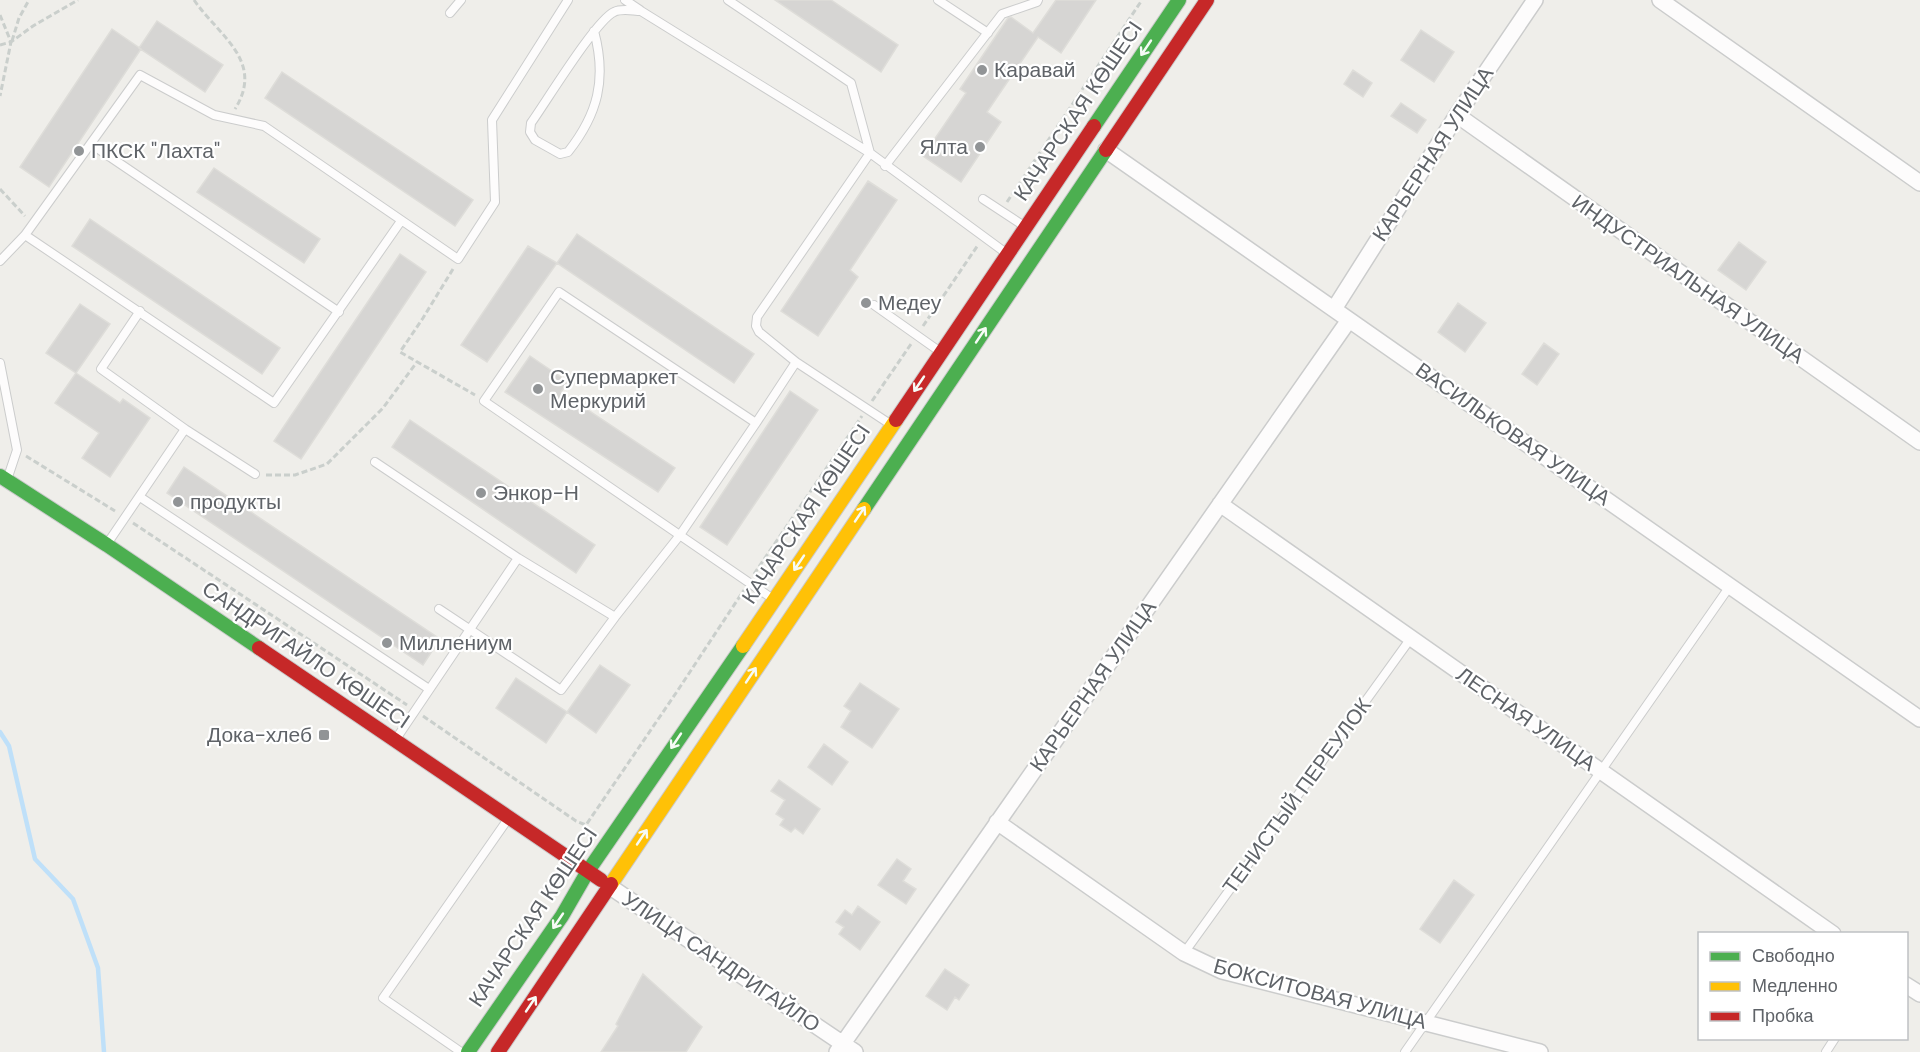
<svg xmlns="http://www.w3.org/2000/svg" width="1920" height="1052" font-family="'DM Sans',sans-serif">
  <rect width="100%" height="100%" fill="#efeeea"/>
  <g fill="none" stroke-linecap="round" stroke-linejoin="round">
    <!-- stream -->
    <path stroke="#bfe0f9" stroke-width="4.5" d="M0,732L9,746L35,859L73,899L98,968L104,1052"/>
  </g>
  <!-- building -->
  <path fill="#d6d5d3" stroke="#deddd9" stroke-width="1.5" d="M775,0H831L898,45L881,72Z
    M1056,0H1096L1061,53L1038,37L987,112L1001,122L961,182L923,156L966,93L960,89L1008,18L1011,17L1033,33Z
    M157,21L223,65L205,92L139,48Z
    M112,29L141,49L49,187L20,167Z
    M1421,30L1454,52L1434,82L1401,60Z
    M1353,70L1372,83L1363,97L1344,84Z
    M282,72L473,200L455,226L265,98Z
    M1401,103L1426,120L1417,133L1391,116Z
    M214,168L320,239L304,263L197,192Z
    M868,181L897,200L850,270L858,277L818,336L781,311Z
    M90,219L280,348L262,374L72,246Z
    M577,234L754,354L734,383L557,263Z
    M1739,242L1766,262L1746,290L1718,270Z
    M528,246L557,263L487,362L461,345Z
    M400,254L426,272L301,459L274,441Z
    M1458,303L1486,323L1465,352L1438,332Z
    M80,304L110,324L76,373L46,353Z
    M1544,343L1559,354L1537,385L1522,374Z
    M530,356L568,382L561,392L675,468L658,492L505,392Z
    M76,373L120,403L123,399L150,418L110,477L82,458L99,433L55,403Z
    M790,391L818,410L727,545L700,527Z
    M410,420L595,545L576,573L392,447Z
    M184,467L440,639L423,665L167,493Z
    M600,665L630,685L596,733L567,712Z
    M516,678L567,712L546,743L496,708Z
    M860,683L899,709L872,748L841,727L851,711L844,706Z
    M824,744L848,762L832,785L808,767Z
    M779,780L820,809L803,834L795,828L791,832L780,825L784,819L776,814L785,800L771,791Z
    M897,859L911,869L903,881L916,889L906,904L878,885Z
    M1454,880L1474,895L1440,943L1420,929Z
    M858,906L880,922L860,950L839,934L844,927L836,922L845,910L852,915Z
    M945,969L969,985L959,1000L955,997L947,1010L926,996Z
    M643,974L702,1027L686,1052H601L618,1026L616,1024Z"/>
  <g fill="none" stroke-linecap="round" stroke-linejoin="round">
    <!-- lane casing -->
    <g stroke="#cbcccc" stroke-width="10">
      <path id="lane" d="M625,0L640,10
        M728,0L851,83L870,153L1006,253
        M938,0L988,33
        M450,13L461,0
        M594,31C607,79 598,114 568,152L560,154L535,140L530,132L531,123C546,102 596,20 614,12C622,8 633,11 641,11L870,153L757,317L756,326L759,332L796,362L890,424
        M91,144L339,312
        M885,166L1002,14L1037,2L1038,0
        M983,199L1024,226
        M25,235L274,403L401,221
        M0,261L25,235L140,75L214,115L264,126L458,259L495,202L492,120L568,0
        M874,305L939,351
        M0,363L17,450L8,477
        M185,429L255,474
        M375,462L518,558L615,617
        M140,497L429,689
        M107,544L185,429L101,369L140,311
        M773,599L484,401L559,292L756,423L796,362
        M439,609L561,690L615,617L680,535L756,423
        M396,739L518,558
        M1184,953L1411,638
        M461,1052L383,998L508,819
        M1405,1052L1730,586
        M1826,1052L1835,1038"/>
    </g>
    <!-- street casing -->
    <g stroke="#cbcccc" stroke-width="18">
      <path id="street" d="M1660,0L1920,183
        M1457,115L1920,442
        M1106,150L1920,719
        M1334,309L1457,115L1535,0
        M1220,504L1833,934
        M997,822L1184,953L1222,971L1540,1052
        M609,886L855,1052
        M1906,985L1920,994
        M837,1052L1349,320"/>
    </g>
    <!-- fast casing -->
    <g stroke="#cacacb" stroke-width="16">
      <path id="fast" d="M1094,126L1179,0
        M0,476L107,545L259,648
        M864,509L1106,150
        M468,1052L562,916L588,871L743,646"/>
    </g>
    <!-- slow casing -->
    <g stroke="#cacacb" stroke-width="16">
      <path id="slow" d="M743,646L896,420
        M611,884L864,509"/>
    </g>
    <!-- jam casing -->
    <g stroke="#cacacb" stroke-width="16">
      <path id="jam" d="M1106,150L1207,0
        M896,420L1094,126
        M259,648L601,880
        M498,1052L611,884"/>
    </g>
    <!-- path -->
    <path stroke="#cacfcc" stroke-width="3" stroke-dasharray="6 3" stroke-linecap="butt" d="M194,0C219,36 265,61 235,109
      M0,15L11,42L0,96
      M12,41L19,18L29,0
      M0,45L11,42L33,26L78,0
      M0,189L25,216
      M1007,202L1142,0
      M453,269L423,318L400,352L475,395
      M923,326L978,245
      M872,401L911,344
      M26,456L115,511
      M266,475H295L327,464L383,408L417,362
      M133,523L407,705
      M754,574L862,416
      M423,716L576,821L586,825L676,693L744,590"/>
    <!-- lane -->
    <use href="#lane" stroke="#fdfcfc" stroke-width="8"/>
    <!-- street -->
    <use href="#street" stroke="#fdfcfc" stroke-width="15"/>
    <!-- fast -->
    <use href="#fast" stroke="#4caf50" stroke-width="14"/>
    <!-- slow -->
    <use href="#slow" stroke="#ffc107" stroke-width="14"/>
    <!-- jam -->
    <use href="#jam" stroke="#c62828" stroke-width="14"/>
  </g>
  <!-- one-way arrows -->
  <defs><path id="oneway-shaft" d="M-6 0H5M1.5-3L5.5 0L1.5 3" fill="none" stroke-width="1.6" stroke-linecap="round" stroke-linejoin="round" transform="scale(1.5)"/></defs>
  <g stroke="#f6fbf6">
    <use href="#oneway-shaft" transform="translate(1146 48) rotate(124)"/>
    <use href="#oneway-shaft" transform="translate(981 335) rotate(-56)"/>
    <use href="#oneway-shaft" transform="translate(919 384) rotate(124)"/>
    <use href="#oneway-shaft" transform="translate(860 514) rotate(-56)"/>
    <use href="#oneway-shaft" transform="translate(799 563) rotate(124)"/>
    <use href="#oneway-shaft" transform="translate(751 675) rotate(-56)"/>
    <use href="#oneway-shaft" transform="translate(676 741) rotate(124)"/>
    <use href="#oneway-shaft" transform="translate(642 837) rotate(-56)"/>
    <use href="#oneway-shaft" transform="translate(558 921) rotate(124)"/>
    <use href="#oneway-shaft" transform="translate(531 1004) rotate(-56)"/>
  </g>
  <!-- markers -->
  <g fill="#919496" stroke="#fff" stroke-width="2">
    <circle cx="982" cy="70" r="6"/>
    <circle cx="980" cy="147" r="6"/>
    <circle cx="79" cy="151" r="6"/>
    <circle cx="866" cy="303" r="6"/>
    <circle cx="538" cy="389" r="6"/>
    <circle cx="481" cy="493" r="6"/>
    <circle cx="178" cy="502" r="6"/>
    <circle cx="387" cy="643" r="6"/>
    <rect x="318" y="729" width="12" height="12" rx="3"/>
  </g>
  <g text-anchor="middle" stroke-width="4.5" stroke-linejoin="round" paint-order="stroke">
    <!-- poi labels -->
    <g font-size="21" fill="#5f6368" stroke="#fff" text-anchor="start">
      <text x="994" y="77">Каравай</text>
      <text x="968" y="154" text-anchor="end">Ялта</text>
      <text x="91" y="158">ПКСК "Лахта"</text>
      <text x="878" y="310">Медеу</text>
      <text x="550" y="384">Супермаркет<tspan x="550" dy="24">Меркурий</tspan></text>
      <text x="493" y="500">Энкор-Н</text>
      <text x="190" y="509">продукты</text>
      <text x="399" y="650">Миллениум</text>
      <text x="312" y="742" text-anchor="end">Дока-хлеб</text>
    </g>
    <!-- street labels -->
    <g font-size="21" fill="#5f6368" stroke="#fff">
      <text transform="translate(1078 111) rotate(-56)" y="7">КАЧАРСКАЯ КӨШЕСІ</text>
      <text transform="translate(1433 154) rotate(-57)" y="7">КАРЬЕРНАЯ УЛИЦА</text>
      <text transform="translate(1688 279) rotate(35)" y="7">ИНДУСТРИАЛЬНАЯ УЛИЦА</text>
      <text transform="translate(1513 434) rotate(35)" y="7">ВАСИЛЬКОВАЯ УЛИЦА</text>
      <text transform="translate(806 514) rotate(-56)" y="7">КАЧАРСКАЯ КӨШЕСІ</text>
      <text transform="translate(306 655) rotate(34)" y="7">САНДРИГАЙЛО КӨШЕСІ</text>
      <text transform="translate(1093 686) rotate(-55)" y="7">КАРЬЕРНАЯ УЛИЦА</text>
      <text transform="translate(1526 719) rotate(35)" y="7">ЛЕСНАЯ УЛИЦА</text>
      <text transform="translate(1297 796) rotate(-54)" y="7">ТЕНИСТЫЙ ПЕРЕУЛОК</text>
      <text transform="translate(533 917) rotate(-56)" y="7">КАЧАРСКАЯ КӨШЕСІ</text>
      <text transform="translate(721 962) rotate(34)" y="7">УЛИЦА САНДРИГАЙЛО</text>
      <text transform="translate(1320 994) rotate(15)" y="7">БОКСИТОВАЯ УЛИЦА</text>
    </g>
  </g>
  <!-- legend -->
  <rect x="1698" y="932" width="210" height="108" fill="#ffffff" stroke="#bfc1c3" stroke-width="1.5"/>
  <rect x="1710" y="952" width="30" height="9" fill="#4caf50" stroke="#bfc1c3" stroke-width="1.5"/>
  <text x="1752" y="962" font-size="18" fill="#5f6368">Свободно</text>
  <rect x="1710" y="982" width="30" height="9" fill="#ffc107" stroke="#bfc1c3" stroke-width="1.5"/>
  <text x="1752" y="992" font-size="18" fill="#5f6368">Медленно</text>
  <rect x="1710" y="1012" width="30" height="9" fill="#c62828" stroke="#bfc1c3" stroke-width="1.5"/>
  <text x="1752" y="1022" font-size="18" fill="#5f6368">Пробка</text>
</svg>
